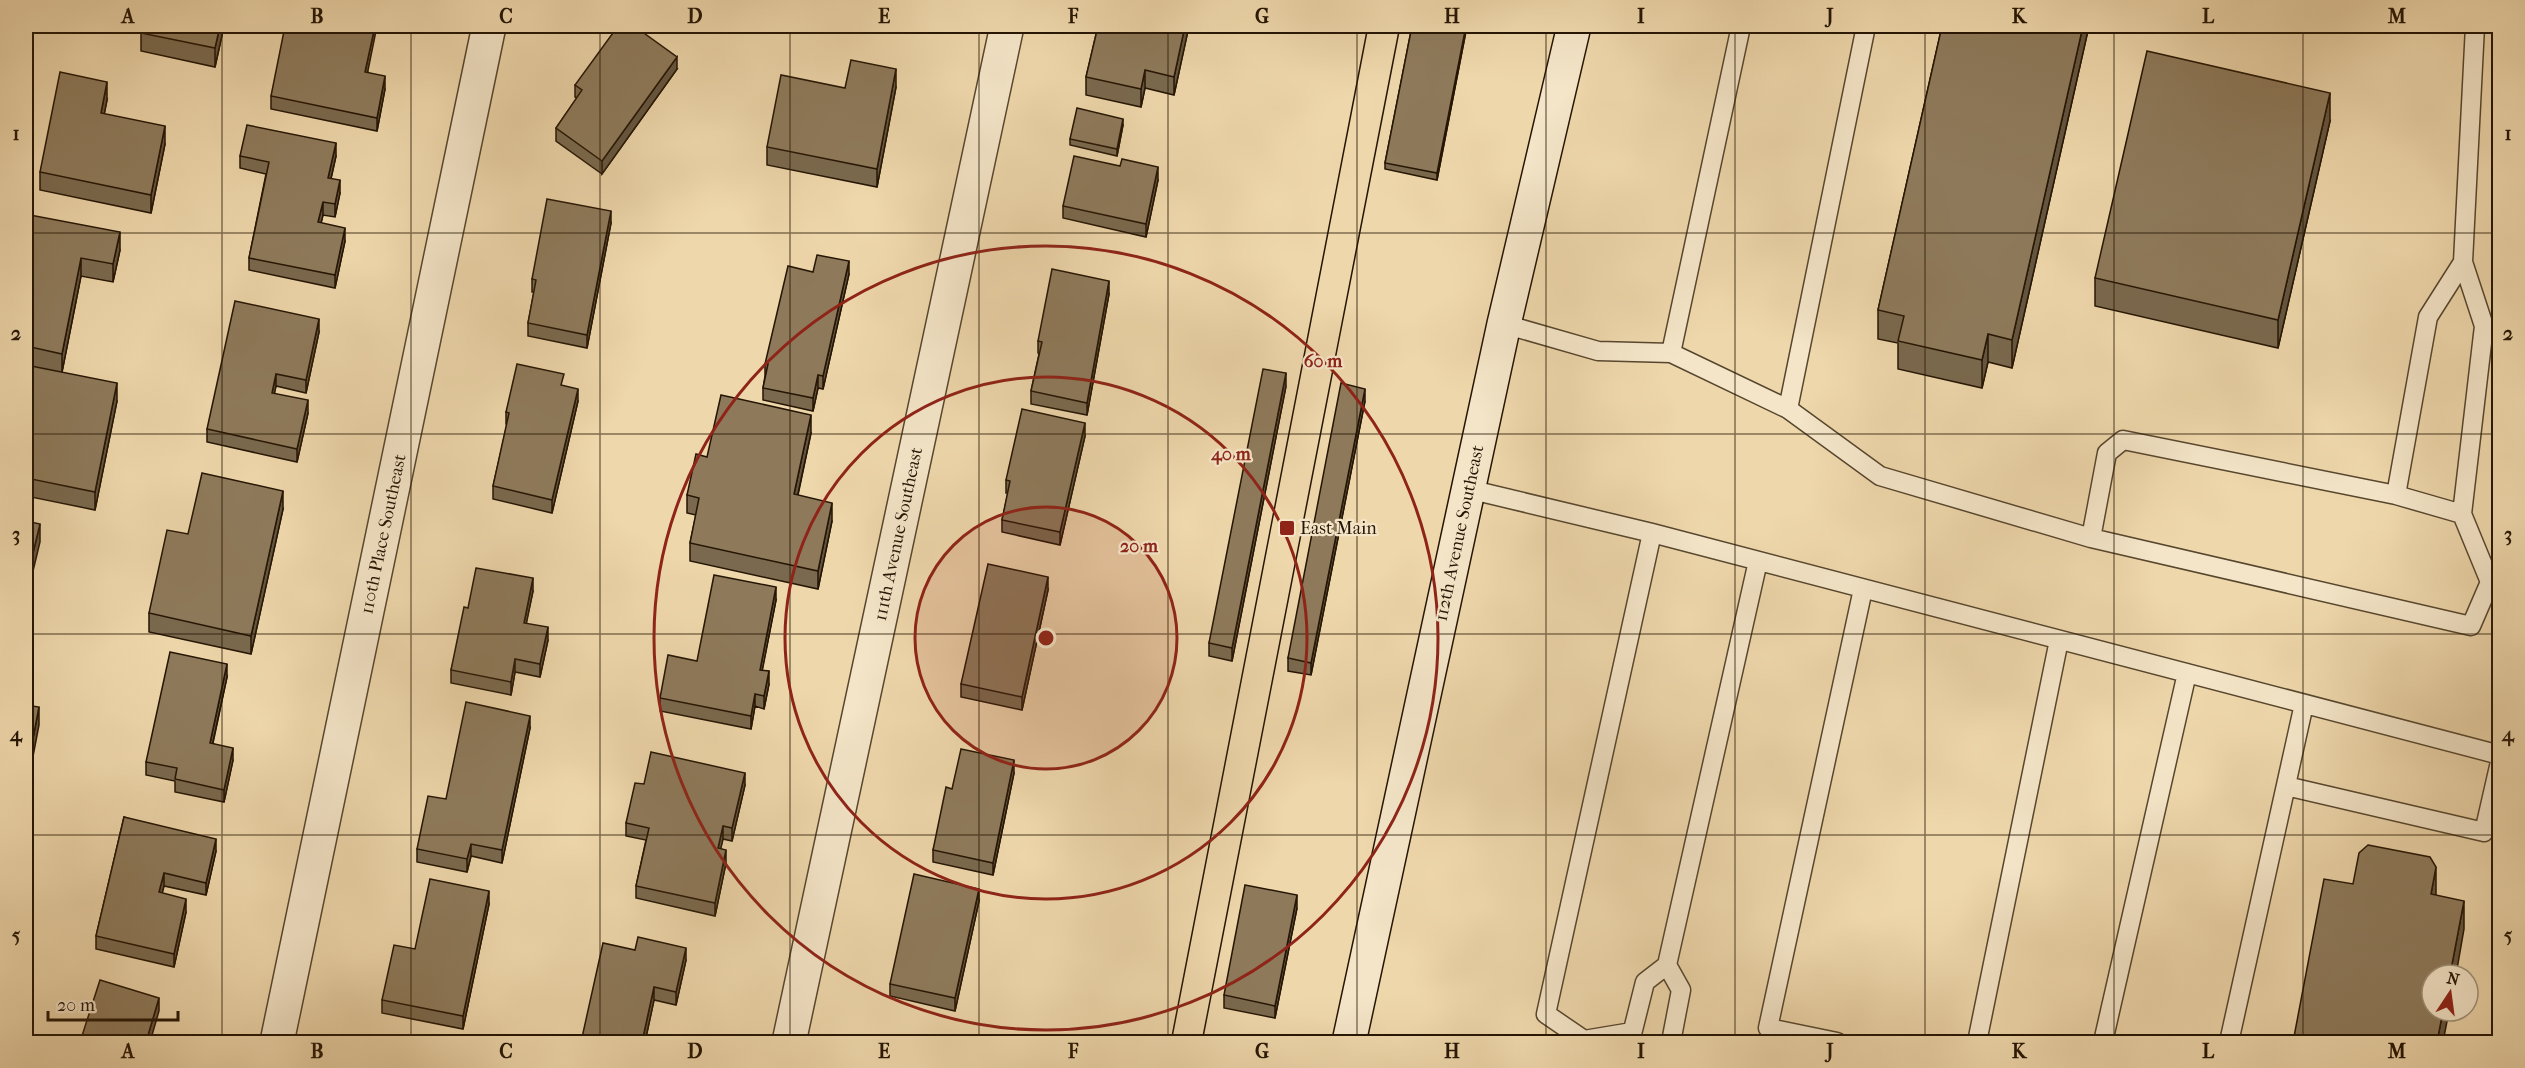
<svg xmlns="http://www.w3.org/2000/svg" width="2525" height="1068" font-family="'IM FELL French Canon',serif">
  <rect width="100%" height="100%" fill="#eed7ab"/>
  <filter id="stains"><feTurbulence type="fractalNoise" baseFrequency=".00333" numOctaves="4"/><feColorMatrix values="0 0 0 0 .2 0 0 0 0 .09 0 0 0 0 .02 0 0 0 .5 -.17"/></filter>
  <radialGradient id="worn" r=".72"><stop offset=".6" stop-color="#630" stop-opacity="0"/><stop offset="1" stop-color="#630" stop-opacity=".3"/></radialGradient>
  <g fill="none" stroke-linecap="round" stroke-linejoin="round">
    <!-- lane casing -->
    <g stroke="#57462e" stroke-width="21">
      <path id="lane" d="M1741,26L1671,353L1788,409L1880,476L2091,538L2471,626L2490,582L2462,514L2484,326L2463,262L2475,26
        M1504,324L1598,351L1671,353
        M1788,409L1866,26
        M1468,489L1652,533L2500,755
        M2396,495L2428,317L2463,262
        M2091,538L2107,453L2123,440L2396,495L2462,514
        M2286,786L2484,832L2500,762
        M1667,965L1681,990L1671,1042
        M1632,1032L1584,1040L1546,1014L1652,533
        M1630,1042L1645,982L1667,965L1758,561
        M1837,1042L1768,1028L1863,589
        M1977,1042L2059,640
        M2103,1042L2187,673
        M2229,1042L2304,704"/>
    </g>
    <!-- street casing -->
    <g stroke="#57462e" stroke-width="36">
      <path id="street" d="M277,1042L489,26
        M789,1042L1007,26"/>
    </g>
    <!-- secondary casing -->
    <g stroke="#251504" stroke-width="36">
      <path id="secondary" d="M1349,1042L1504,324L1574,26"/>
    </g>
    <!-- lane -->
    <use href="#lane" stroke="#f4e5c8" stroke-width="18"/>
    <!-- street -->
    <use href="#street" stroke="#f4e5c8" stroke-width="33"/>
    <!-- secondary -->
    <use href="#secondary" stroke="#f4e5c8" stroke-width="33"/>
    <!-- tram -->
    <path stroke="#251504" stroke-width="1.5" d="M1171,1042L1368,26
      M1202,1042L1400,26"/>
  </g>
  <!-- wall -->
  <path fill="#7a694e" stroke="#251504" stroke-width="1.5" d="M224,26L215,67L141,51V33Z
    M1098,26H1189L1174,95L1145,88L1141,107L1086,95V77Z
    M1412,26H1467L1437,180L1385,169V163Z
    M1942,26H2089L2012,368L1988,362L1982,388L1898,369V343L1878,339V310Z
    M677,69L602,174L556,141V128L577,98L575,97V85Z
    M368,72L385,89L377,131L271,109V96Z
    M896,87L877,187L767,165V147L845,88Z
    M107,100L104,114L165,144L151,213L40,190V172Z
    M2330,121L2278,348L2095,306V278Z
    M1123,125L1117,156L1070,145V139Z
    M240,156H336L331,179L340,193L335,217L323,215L321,223L345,241L335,288L249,270V258L266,174L240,168Z
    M1158,180L1146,237L1063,218V206Z
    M611,223L587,348L528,336V323L534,292H532V279Z
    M26,239L120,250L113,282L81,276L62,372L117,401L95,510L26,496Z
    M813,272L849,274L823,389L818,388L813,411L763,400V388L765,376V364Z
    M1109,294L1087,415L1031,404V391L1039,354L1038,353V341Z
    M319,332L306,393L276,386L274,393L308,413L297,462L207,442V429Z
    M564,386L578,401L552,513L493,499V486L507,425L506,424V412Z
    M1286,386L1232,661L1209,656V643Z
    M1365,401L1311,675L1288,671V658Z
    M811,433L798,495L832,521L818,589L690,561V543L696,515L687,513V495L707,457Z
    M1085,436L1060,545L1002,532V520L1008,493H1006V480Z
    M283,509L251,654L149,632V613Z
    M1048,590L1022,710L961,697V684Z
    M533,591L526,623L548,640L540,677L515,672L511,695L451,683V670L468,608Z
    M776,600L762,670L769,684L764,709L755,706L751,729L660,711V698L697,661Z
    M227,677L213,743L233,760L224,802L175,792V781L146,775V762Z
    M530,728L502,863L471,856L467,872L417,862V849L446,799Z
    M1014,773L993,875L933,862V850L952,789Z
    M644,784L745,785L732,841L723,839L720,849L726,863L715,916L636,898V886L646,840L626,836V823Z
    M124,817L216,851L206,895L164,886L162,893L186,912L174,967L96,949V936Z
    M979,901L955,1011L890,996V984Z
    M489,904L463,1029L382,1013V1000L415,949Z
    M1297,908L1275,1018L1224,1008V995Z
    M635,950L686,960L676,1005L654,1000L645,1042H581Z"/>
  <!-- shaded-wall -->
  <path fill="#635540" stroke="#251504" stroke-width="1.5" d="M220,26H224L215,67V48Z
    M375,26H377L365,85V72Z
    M1185,26H1189L1174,95V77Z
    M1466,26H1467L1437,180V173Z
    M2083,26H2089L2012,368V340Z
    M677,57V69L602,174V161Z
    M896,69V87L877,187V169Z
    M1145,70V88L1141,107V89Z
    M385,76V89L377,131V118Z
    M107,82V100L101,131V113Z
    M2330,93V121L2278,348V320Z
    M1123,119V125L1117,156V149Z
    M165,126V144L151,213V195Z
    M336,143V156L328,191V178Z
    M1158,167V180L1146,237V224Z
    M340,180V193L335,217V204Z
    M323,202V215L318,235V222Z
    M611,211V223L587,348V335Z
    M345,228V241L335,288V275Z
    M120,232V250L113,282V264Z
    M81,258V276L62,372V354Z
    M849,261V274L823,389V376Z
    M1109,281V294L1087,415V403Z
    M319,319V332L306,393V380Z
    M1988,334V362L1982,388V360Z
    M1286,373V386L1232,661V648Z
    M276,374V386L272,406V393Z
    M818,375V388L813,411V398Z
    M117,383V401L95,510V492Z
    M578,389V401L552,513V500Z
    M1365,389V401L1311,675V663Z
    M308,400V413L297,462V449Z
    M811,415V433L794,512V494Z
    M1085,423V436L1060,545V532Z
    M283,491V509L251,654V636Z
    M832,503V521L818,589V571Z
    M40,524V542L26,600V582Z
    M1048,577V590L1022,710V697Z
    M533,578V591L524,635V623Z
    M776,587V600L760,682V670Z
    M548,627V640L540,677V664Z
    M515,659V672L511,695V682Z
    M227,664V677L210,755V743Z
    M769,671V684L764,709V696Z
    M755,694V706L751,729V716Z
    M39,707V725L26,793V775Z
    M530,716V728L502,863V850Z
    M233,748V760L224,802V790Z
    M1014,760V773L993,875V863Z
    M745,773V785L732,841V828Z
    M723,826V839L718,861V848Z
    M216,839V851L206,895V883Z
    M471,844V856L467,872V859Z
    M726,850V863L715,916V903Z
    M2436,867V895L2431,923V894Z
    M164,873V886L159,905V892Z
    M979,889V901L955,1011V998Z
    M489,891V904L463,1029V1016Z
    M1297,895V908L1275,1018V1006Z
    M186,899V912L174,967V954Z
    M2464,901V929L2456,975H2450Z
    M686,948V960L676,1005V992Z
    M654,987V1000L645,1042H642Z
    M159,998V1011L150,1042H146Z
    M2443,1011H2449L2443,1042H2437Z"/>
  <!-- building -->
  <path fill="#8e7a5b" stroke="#251504" stroke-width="1.5" d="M143,26H220L215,48L141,33Z
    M285,26H375L365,72L385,76L377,118L271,96Z
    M618,26H634L677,57L602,161L556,128L582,90L575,85Z
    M1098,26H1185L1174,77L1145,70L1141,89L1086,77Z
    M1412,26H1466L1437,173L1385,163Z
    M1942,26H2083L2012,340L1988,334L1982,360L1898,341L1904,316L1878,310Z
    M2147,51L2330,93L2278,320L2095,278Z
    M851,60L896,69L877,169L767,147L781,75L845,88Z
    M60,72L107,82L101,113L165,126L151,195L40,172Z
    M1077,108L1123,119L1117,149L1070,139Z
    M247,125L336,143L328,178L340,180L335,204L323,202L318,222L345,228L335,275L249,258L269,162L240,156Z
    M1074,156L1120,166L1122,159L1158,167L1146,224L1063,206Z
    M547,199L611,211L587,335L528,323L536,280L532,279Z
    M30,215L120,232L113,264L81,258L62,354L26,346V239Z
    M817,255L849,261L823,376L818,375L813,398L763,388L768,364H765L788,266L813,272Z
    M1052,269L1109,281L1087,403L1031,391L1042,342L1038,341Z
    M235,301L319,319L306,380L276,374L272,393L308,400L297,449L207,429Z
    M517,364L564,374L561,385L578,389L552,500L493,486L509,413L506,412Z
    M26,365L117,383L95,492L26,478Z
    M1263,369L1286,373L1232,648L1209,643Z
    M1341,383L1365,389L1311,663L1288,658Z
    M721,395L811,415L794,494L832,503L818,571L690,543L699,498L687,495L696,454L707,457Z
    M1022,409L1085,423L1060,532L1002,520L1010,481L1006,480Z
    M202,473L283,491L251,636L149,613L167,530L188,534Z
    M26,521L40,524L26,582Z
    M988,564L1048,577L1022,697L961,684Z
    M476,568L533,578L524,623L548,627L540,664L515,659L511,682L451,670L464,607L468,608Z
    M714,575L776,587L760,670L769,671L764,696L755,694L751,716L660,698L668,655L697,661Z
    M170,652L227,664L210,743L233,748L224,790L175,779L177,768L146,762Z
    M466,702L530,716L502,850L471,844L467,859L417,849L428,796L446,799Z
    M26,705L39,707L26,775Z
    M961,749L1014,760L993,863L933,850L946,787L952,789Z
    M651,752L745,773L732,828L723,826L718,848L726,850L715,903L636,886L649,828L626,823L635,783L644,784Z
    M124,817L216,839L206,883L164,873L159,892L186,899L174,954L96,936Z
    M2368,845L2430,857L2436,867L2431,894L2464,901L2450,975H2432V1011H2443L2437,1042H2293L2324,879L2353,884L2359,853Z
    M914,874L979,889L955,998L890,984Z
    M430,879L489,891L463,1016L382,1000L394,945L415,949Z
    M1245,885L1297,895L1275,1006L1224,995Z
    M638,937L686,948L676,992L654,987L642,1042H581L603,943L635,950Z
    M100,980L159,998L146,1042H80Z"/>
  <!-- grid -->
  <path fill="none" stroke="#251504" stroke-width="1.5" stroke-opacity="0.55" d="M222,26V1042M411,26V1042M600,26V1042M790,26V1042M979,26V1042M1168,26V1042M1357,26V1042M1546,26V1042M1735,26V1042M1925,26V1042M2114,26V1042M2303,26V1042M26,233H2500M26,434H2500M26,634H2500M26,835H2500"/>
  <!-- distance rings -->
  <circle cx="1046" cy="638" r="131" fill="#8f2418" fill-opacity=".12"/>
  <g fill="none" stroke="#8f2418" stroke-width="3">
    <circle cx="1046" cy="638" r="131"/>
    <circle cx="1046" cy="638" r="261"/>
    <circle cx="1046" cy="638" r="392"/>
  </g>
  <!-- markers -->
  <rect fill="#8f2418" stroke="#f4e5c8" stroke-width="2" x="1279" y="520" width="16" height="16" rx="3"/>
  <g text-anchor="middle" stroke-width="4.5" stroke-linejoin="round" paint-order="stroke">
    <!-- poi labels -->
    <g font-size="18" fill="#251504" stroke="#f4e5c8" text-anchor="start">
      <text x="1300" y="534">East Main</text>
    </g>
    <!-- street labels -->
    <g font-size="18" fill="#251504" stroke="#f4e5c8">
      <text transform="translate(1459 533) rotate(-78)" y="6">112th Avenue Southeast</text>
      <text transform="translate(383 534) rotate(-78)" y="6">110th Place Southeast</text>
      <text transform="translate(898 534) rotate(-78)" y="6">111th Avenue Southeast</text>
    </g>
  </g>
  <circle cx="1046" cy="638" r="9" fill="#8f2418" stroke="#f4e5c8" stroke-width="3"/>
  <g font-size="18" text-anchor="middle" font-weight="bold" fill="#8f2418" stroke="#f4e5c8" stroke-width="4.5" stroke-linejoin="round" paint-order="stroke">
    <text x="1323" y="367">60 m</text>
    <text x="1231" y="460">40 m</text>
    <text x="1139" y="552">20 m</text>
  </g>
  <!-- margin -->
  <rect width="2525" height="1068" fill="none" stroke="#eed7ab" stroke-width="66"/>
  <!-- north arrow -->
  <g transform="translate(2450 993) rotate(13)"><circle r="28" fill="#f4e5c8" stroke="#a1927a" stroke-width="1.5"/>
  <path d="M0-4.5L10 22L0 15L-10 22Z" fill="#8f2418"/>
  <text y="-9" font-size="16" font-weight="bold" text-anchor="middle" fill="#251504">N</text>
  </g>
  <!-- scale -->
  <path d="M48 1011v9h130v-9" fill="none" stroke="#251504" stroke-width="3"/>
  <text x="57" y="1011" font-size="18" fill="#251504" stroke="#f4e5c8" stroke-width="4.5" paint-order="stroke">20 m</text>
  <rect x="33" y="33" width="2459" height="1002" fill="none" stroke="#251504" stroke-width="2"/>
  <g font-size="20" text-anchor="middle" font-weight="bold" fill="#251504">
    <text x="128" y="23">A</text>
    <text x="317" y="23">B</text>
    <text x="506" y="23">C</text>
    <text x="695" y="23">D</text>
    <text x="884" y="23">E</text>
    <text x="1073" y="23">F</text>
    <text x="1262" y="23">G</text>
    <text x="1452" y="23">H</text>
    <text x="1641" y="23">I</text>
    <text x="1830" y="23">J</text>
    <text x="2019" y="23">K</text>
    <text x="2208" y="23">L</text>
    <text x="2397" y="23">M</text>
    <text x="16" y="140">1</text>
    <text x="2508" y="140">1</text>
    <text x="16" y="340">2</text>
    <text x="2508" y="340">2</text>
    <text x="16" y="541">3</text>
    <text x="2508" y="541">3</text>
    <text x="16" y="741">4</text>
    <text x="2508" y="741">4</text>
    <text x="16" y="942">5</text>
    <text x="2508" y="942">5</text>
    <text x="128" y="1058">A</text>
    <text x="317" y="1058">B</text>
    <text x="506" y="1058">C</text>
    <text x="695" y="1058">D</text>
    <text x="884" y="1058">E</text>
    <text x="1073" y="1058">F</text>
    <text x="1262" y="1058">G</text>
    <text x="1452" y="1058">H</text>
    <text x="1641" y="1058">I</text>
    <text x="1830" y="1058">J</text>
    <text x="2019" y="1058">K</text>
    <text x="2208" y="1058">L</text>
    <text x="2397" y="1058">M</text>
  </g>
  <rect width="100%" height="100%" filter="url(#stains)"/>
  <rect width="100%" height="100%" fill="url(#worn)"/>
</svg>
